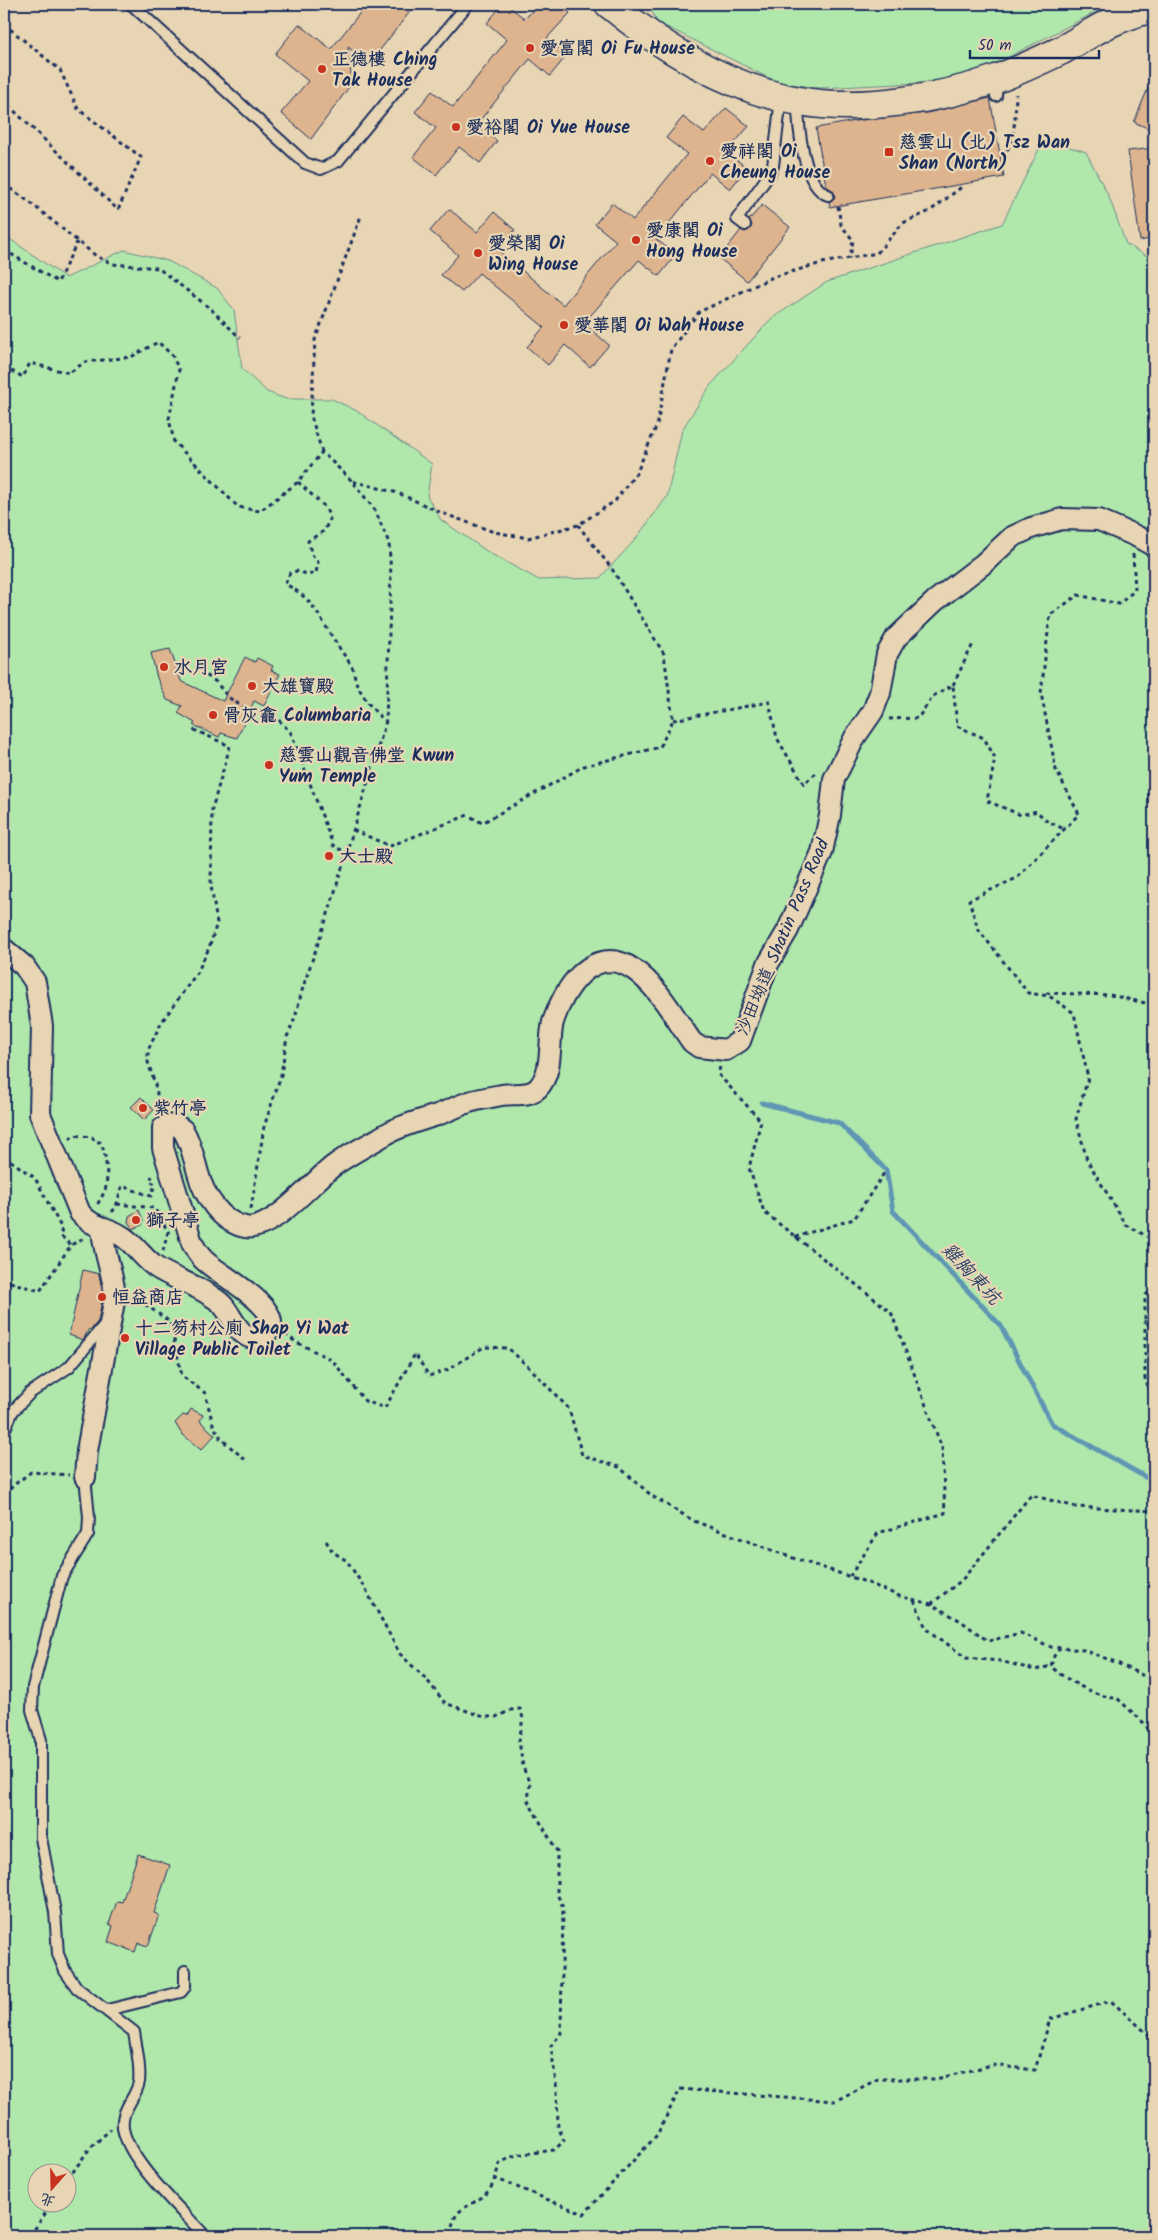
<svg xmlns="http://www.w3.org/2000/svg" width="1158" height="2240" font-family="Kalam,'LXGW WenKai TC',sans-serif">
  <rect width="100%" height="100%" fill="#e8d5b3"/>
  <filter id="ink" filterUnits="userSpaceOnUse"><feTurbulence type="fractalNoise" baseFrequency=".02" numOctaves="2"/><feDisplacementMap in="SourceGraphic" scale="10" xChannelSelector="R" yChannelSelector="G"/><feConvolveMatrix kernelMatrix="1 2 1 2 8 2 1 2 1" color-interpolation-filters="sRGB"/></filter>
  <g filter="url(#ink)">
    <!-- green -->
    <path fill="#b0e8ac" stroke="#668c85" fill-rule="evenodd" d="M648,4H1111L991,66L939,82L819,88L777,82L657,22Z
      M1044,139L1086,152L1109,197L1126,244L1154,260V2236H4V235L66,278L124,250L168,261L217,288L234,310L242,369L267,392L286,399H332L357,411L432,464L427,496L441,520L491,554L539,580L600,578L634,541L667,497L682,430L710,386L771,319L827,282L1002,224ZM38,2172H68V2202H38Z"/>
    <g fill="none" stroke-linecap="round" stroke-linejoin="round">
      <!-- stream -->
      <path stroke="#5f96b3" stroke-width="5" d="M762,1103L839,1123L886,1170L893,1211L1001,1326L1052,1424L1154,1482"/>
    </g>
    <!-- building -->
    <path fill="#ddb48e" stroke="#1b2f5e" d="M367,4H416L369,64L348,47L352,83L311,139L281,113L308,81L275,54L299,24L331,49Z
      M503,4H506L525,19L538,4H559L570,13L547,38L567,55L550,76L530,59L476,125L497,141L480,163L459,147L436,175L413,157L436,128L415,112L432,91L453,107L507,40L487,23Z
      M1154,74V131L1134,122Z
      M990,98L1004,177L830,207L829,202L834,199L835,195L832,190L826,186L816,128L861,120L927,113Z
      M726,108L749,126L727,152L747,168L730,189L710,173L656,239L676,255L659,276L639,260L584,323L609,345L590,367L565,345L548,365L527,347L544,327L479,273L462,292L441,275L458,255L430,231L449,209L477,232L494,212L515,230L498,250L563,305L616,241L595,224L612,203L633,220L687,154L666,138L683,117L704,133Z
      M1154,148V238L1140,241L1128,151Z
      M762,205L790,227L747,281L719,258L741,230L745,232L750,229L752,225L749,220Z
      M170,649L181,681L223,701L245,657L255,662L257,658L273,666L271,670L280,674L264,706L254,701L237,738L221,733L219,737L193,725L195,723L178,713L182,706L167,700L157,678L151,653Z
      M141,1097L154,1110L144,1120L131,1107Z
      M139,1210L143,1220L142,1225L133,1229L128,1222L129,1216Z
      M83,1270L99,1274L103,1296L98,1321L91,1330L89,1329L83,1340L69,1335Z
      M191,1409L203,1415L200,1421L215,1435L201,1450L181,1433L175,1423L183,1415L187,1416Z
      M138,1854L170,1865L154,1913L159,1915L148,1946L138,1943L135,1952L108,1942L113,1926L109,1924L117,1901L122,1902Z"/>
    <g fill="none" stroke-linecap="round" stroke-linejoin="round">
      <!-- lane casing -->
      <g stroke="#1b2f5e" stroke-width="14">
        <path id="lane" d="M131,4L305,163L321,169L338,161L468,4
          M996,96L997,80
          M798,102C798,125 803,187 828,195
          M745,225L737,219L769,175L773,166L781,98
          M4,1431L13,1411L30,1393L69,1367L106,1323
          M85,1477L89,1517L88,1534L62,1576L33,1687L32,1710L41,1740V1838L55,1912L58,1954L65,1971L77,1988L134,2032C136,2047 141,2066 139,2082C137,2095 124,2107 123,2120C118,2153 184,2212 205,2236
          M107,2010L181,1992L185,1987V1971"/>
      </g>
      <!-- street casing -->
      <g stroke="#1b2f5e" stroke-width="24">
        <path id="street" d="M4,949L24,966L35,982L42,1026L40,1114L80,1213C93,1228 105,1226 120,1235C135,1243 143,1259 157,1268C174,1279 194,1284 211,1296C216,1299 222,1303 225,1308C232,1317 238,1333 249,1337C259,1341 271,1333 271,1322C270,1301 220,1275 205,1261C199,1256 196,1250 192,1243L163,1148V1128C171,1124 176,1124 183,1130C191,1143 194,1159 198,1173C204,1196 221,1222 245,1227C272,1233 314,1179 336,1164C350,1154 366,1146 381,1137C398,1126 419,1121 437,1115C448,1111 458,1106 469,1102C479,1099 491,1097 502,1095C514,1093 529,1097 538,1088C554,1071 548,1043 553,1022C563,990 593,942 633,969C658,986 675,1018 692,1042L699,1047L726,1050L740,1041L768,964L788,930L822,852L830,815L834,779L855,737L873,711L880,693L887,654L896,638L935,601L983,564L1012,537L1031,528L1062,519L1099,520L1136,536L1154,546
          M85,1477L87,1451L115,1296C113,1272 103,1252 102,1228"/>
      </g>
      <!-- secondary casing -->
      <g stroke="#1b2f5e" stroke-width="31">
        <path id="secondary" d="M609,4C663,48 729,89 799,101C859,112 940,99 996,79C1018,71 1041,60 1062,50C1079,41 1094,30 1112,22C1125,16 1140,12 1154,7"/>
      </g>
      <!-- path -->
      <path stroke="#1b2f5e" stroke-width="3" stroke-dasharray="4 4" stroke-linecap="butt" d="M327,4V6
        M4,24L60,70L78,109L141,157L118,210L7,104L4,110
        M1003,157C1016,138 1015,116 1016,94
        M785,171L797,176
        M4,184L28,201L96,256L113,264L158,268L211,309L240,338
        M838,206L841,225L853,240L850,258
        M4,250L58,282L77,242
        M4,367L23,377L30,363L69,373L85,362L131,357L158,342L172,355L179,370L169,419L174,442L238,507L260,511L298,482L322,452L352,481
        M322,452L311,416L315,340L361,216
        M298,482L326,508L330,519L324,531L308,541L312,555L318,562L316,573L307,575C301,571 297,570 290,573L285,584C313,598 319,617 335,641C340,650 347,658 352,667C355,672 354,677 356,682C363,697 373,712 386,721
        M1133,554L1135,590L1119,604L1078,595L1050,615L1041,693L1056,770L1079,814L1017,878L969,900L978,929L1028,993L1049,996L1074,1013L1088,1078L1076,1119L1087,1160L1126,1225L1154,1240
        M200,671L216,682L228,697L247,710L268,713L276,717L291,733L333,845L337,849L347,850
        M953,685L973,644
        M889,719L918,718L933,696L953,685L957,726L984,738L995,758L987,801L1021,815L1037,811L1045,820L1064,829
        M673,720L769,702L777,738L804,784L817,772
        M353,830L390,846L468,815L482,823L584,766L660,747L673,720L664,654L612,569L578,525
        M1046,993L1110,995L1154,1005
        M720,1067L718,1074L761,1121L749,1168L764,1212L891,1312L942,1448L945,1513L878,1533L850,1576
        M160,1111L156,1088L148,1062V1050L161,1023L197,973L209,948L217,923L211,886L212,809L230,746L192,729
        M70,1139L73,1135L92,1137L95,1142H100C106,1150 109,1180 105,1190C103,1195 100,1200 97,1205
        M4,1156L35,1178L62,1229L60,1235L71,1245
        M117,1204L154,1208L169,1233
        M251,1209L264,1127L281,1075L287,1037L295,1018L303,987L330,908L386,721L391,576L389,543L375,510L352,481L398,493L442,513L494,532L528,538L578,525L615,501L637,472L657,425L671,349L699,312L773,277L822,263L877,253L903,223L930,211L963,186
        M112,1212L116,1207L122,1186L151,1196L155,1184L150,1181L152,1176
        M795,1237L854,1219L886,1170
        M163,1251L168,1232
        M4,1274L10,1282L4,1286
        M10,1282L40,1291L71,1245L84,1238
        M1154,1287L1145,1296V1320L1154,1332
        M132,1295L170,1322L182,1376L205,1393L214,1428L220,1434V1438L248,1462
        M1145,1320V1381L1154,1397
        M285,1334L296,1342L332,1360L365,1401L385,1408L415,1354L429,1376L447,1370L484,1347L508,1348L535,1373L569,1409L582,1455L619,1467L652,1496L694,1521L793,1558L866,1582L899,1596L931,1604L961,1621L988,1641L1021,1633L1051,1647L1084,1650L1115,1662L1154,1681
        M4,1495L15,1484L31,1472L69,1475
        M326,1541L333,1552L347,1561L366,1590L400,1654L427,1680L445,1703L484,1717H496L511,1710L520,1709L523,1718L519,1741L523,1767L530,1784L528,1801L557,1851V1894L563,1907L561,2033L551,2046L557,2091L558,2126L564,2141L554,2150L516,2155L500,2163C497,2171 494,2183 490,2189C475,2209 450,2203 452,2236
        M4,1559L6,1560L4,1596
        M914,1600L926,1628L966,1658L1000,1661L1035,1670L1051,1666
        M931,1604L962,1580L1031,1495L1076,1507L1154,1511
        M1060,1648L1054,1656L1051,1666C1061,1678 1101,1699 1117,1698L1146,1725L1154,1742
        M494,2178L584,2214L657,2135L680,2089L835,2101L878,2079H936L992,2065L1035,2070L1050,2019L1111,2001L1150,2036L1154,2034
        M68,2179L90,2148L111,2129
        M30,2236L53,2202"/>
      <!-- lane -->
      <use href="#lane" stroke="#e8d5b3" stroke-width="10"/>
      <!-- street -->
      <use href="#street" stroke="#e8d5b3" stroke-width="20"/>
      <!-- secondary -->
      <use href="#secondary" stroke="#e8d5b3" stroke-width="28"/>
    </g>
  </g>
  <!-- markers -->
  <g fill="#c8321e" stroke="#e8d5b3" stroke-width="2">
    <circle cx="530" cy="48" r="5"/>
    <circle cx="322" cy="69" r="5"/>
    <circle cx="456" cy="127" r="5"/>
    <rect x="884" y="147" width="10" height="10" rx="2.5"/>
    <circle cx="710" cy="161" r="5"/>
    <circle cx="636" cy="240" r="5"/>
    <circle cx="478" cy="253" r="5"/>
    <circle cx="564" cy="325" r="5"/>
    <circle cx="164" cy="667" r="5"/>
    <circle cx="252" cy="686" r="5"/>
    <circle cx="213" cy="715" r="5"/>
    <circle cx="269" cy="765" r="5"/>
    <circle cx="329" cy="856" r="5"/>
    <circle cx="143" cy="1108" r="5"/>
    <circle cx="136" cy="1220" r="5"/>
    <circle cx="102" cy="1297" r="5"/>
    <circle cx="125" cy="1338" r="5"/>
  </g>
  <g text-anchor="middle" stroke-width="4.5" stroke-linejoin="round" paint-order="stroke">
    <!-- poi labels -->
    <g font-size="18" font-weight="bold" fill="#1b2f5e" stroke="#e8d5b3" text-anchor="start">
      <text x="540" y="54">愛富閣 Oi Fu House</text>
      <text x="332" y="65">正德樓 Ching<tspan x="332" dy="21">Tak House</tspan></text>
      <text x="466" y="133">愛裕閣 Oi Yue House</text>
      <text x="899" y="148">慈雲山 (北) Tsz Wan<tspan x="899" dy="21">Shan (North)</tspan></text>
      <text x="720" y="157">愛祥閣 Oi<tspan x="720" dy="21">Cheung House</tspan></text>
      <text x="646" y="236">愛康閣 Oi<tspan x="646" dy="21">Hong House</tspan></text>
      <text x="488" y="249">愛榮閣 Oi<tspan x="488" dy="21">Wing House</tspan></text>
      <text x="574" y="331">愛華閣 Oi Wah House</text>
      <text x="174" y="673">水月宮</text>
      <text x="262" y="692">大雄寶殿</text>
      <text x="223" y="721">骨灰龕 Columbaria</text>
      <text x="279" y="761">慈雲山觀音佛堂 Kwun<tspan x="279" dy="21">Yum Temple</tspan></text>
      <text x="339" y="862">大士殿</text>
      <text x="153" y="1114">紫竹亭</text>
      <text x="146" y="1226">獅子亭</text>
      <text x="112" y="1303">恒益商店</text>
      <text x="135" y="1334">十二笏村公廁 Shap Yi Wat<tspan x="135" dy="21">Village Public Toilet</tspan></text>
    </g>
    <!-- street labels -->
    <g font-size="18" fill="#1b2f5e" stroke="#e8d5b3">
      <text transform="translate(782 937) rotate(-67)" y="6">沙田坳道 Shatin Pass Road</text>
    </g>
    <!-- water labels -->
    <g font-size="19" font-style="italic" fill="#26406c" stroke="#e8d5b3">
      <text transform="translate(972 1273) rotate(47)" y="7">雞胸東坑</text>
    </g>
  </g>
  <!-- margin -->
  <rect width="1158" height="2240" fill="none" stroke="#e8d5b3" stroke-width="20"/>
  <rect x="10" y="10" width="1138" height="2220" fill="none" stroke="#1b2f5e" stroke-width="2" filter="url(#ink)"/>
  <!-- north arrow -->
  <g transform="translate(52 2188) rotate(200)"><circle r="24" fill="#e8d5b3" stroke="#969391"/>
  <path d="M0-4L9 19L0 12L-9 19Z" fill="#c8321e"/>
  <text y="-8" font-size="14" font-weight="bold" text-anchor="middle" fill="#1b2f5e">北</text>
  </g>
  <!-- scale -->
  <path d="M970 50v8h129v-8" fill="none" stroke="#1b2f5e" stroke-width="2.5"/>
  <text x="978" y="50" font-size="15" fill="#1b2f5e" stroke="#e8d5b3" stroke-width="4" paint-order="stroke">50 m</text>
</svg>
